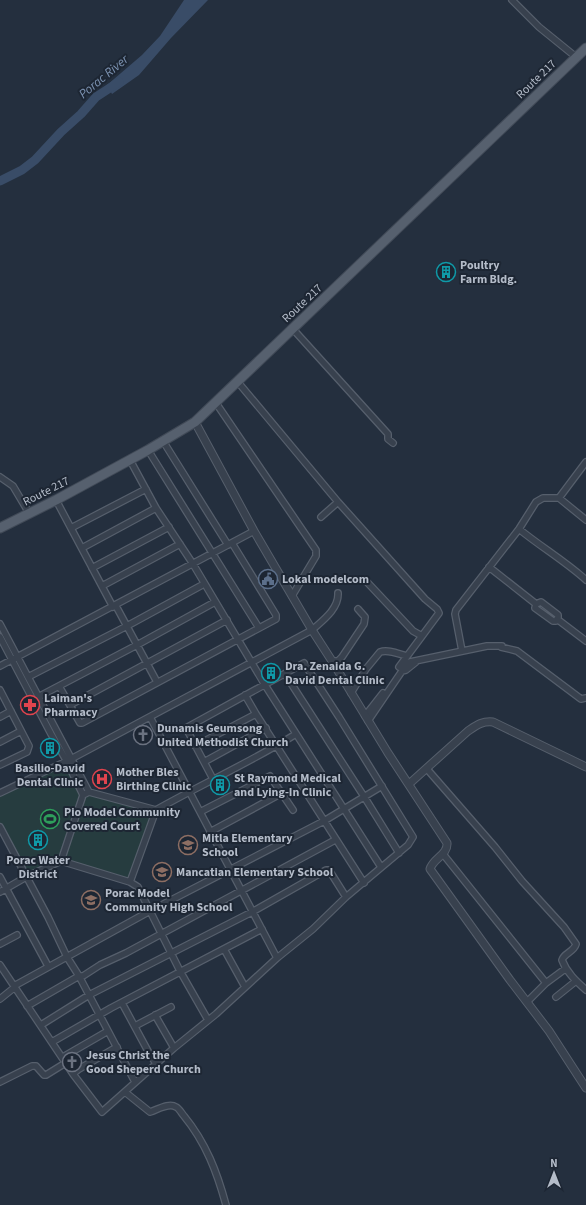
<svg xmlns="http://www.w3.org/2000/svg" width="586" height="1205" font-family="'Source Sans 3',sans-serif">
  <rect width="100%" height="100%" fill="#242f3e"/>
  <!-- green -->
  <path fill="#263c3f" d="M66,760L83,795L89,792L156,810L130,882L61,861L26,877L0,827V793Z"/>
  <!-- water -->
  <path fill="#394c67" d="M184,0H208L171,38L139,75L112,94L107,85L142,55L160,36Z"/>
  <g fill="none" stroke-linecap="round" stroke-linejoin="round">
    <!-- river -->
    <path stroke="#394c67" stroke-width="9" d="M0,181L22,170L35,160L61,132L81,114L96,97L119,82"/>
    <!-- minor casing -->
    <g stroke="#565f6c" stroke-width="8">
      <path id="minor" d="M512,0L539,27L576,57
        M292,328L388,434V439L393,443
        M237,381L338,502L425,599L437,609L439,613L422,636
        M216,403L316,550V556L292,596
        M163,441L228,545
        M148,450L259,628
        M130,460L156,508L193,564L265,685L381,867
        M0,477L13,486L29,513
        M559,498L586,462
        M56,500L113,607
        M321,517L338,502
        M71,528L146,489
        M519,529C541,547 565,561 586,580
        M82,548L156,508
        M489,567L536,604L541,602L558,615V618L556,621H553L535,608L536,604
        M92,568L169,527
        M367,582L413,631L422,636L399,667
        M102,586L180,544
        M116,606L157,682
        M557,619L586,641
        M0,624L89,792
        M0,637L51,734L66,760L83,795
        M462,651L455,614L456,610L519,529L536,502L543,498H559L586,520
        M332,661H338L342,657L364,624L365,617L358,609
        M0,666L254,531
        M402,671L406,670L416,662
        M285,674L365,798L399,853
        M28,677L127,626L204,584
        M59,686L80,723H82L276,619V615L232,543
        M0,690L29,746L27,752L0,765
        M351,693L366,669L380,652C388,649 399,654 407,656
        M245,695L256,714L364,883
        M38,697L137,645L215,602
        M70,705L227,620
        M365,716L383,693
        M0,717L11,711
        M150,717L277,958
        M368,721L402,671L403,666L410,662L487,646H502L501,647L517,651L581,699L586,698
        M0,742L21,731
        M195,746L256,714
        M204,762L266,728
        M427,769L495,847L522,881L564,927L576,944C574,952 564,953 562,960C567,973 576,981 586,990
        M0,793L71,759L312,630C322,621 339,609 338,593
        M200,812L270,776L293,810
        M0,827L48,917L67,957L79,976L135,1082
        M210,832L282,793
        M443,854L546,983
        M61,861L83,795L89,792L156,810
        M0,877L48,966
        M130,882L156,810C202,784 251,762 296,734
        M0,892L26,877L61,861L130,882L138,887L180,971L208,1020
        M0,944L17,935
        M224,949L245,987
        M0,965L73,1074L102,1112L174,1048L216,1014L277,958L313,929L346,897L408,845L413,837L339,717L304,663L186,728L213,779
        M14,986L150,911L324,821L382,786
        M556,997L576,981
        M0,999L15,987
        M527,1002L546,983L565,969
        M122,1003L149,1053L157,1065
        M27,1006L79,976H83L100,965L126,953L335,840
        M155,1015L174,1048
        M41,1025L89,995L252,912L326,870H329L346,897
        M135,1026L171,1007
        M52,1042L111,1008L262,929
        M63,1057L108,1031
        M73,1074L79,1069L117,1047
        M0,1082L32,1066H36L44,1075H46L67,1062
        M125,1092L150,1112C157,1110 169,1102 176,1107C179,1108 182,1114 184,1116C206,1143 217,1172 226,1205"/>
    </g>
    <!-- tertiary casing -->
    <g stroke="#565f6c" stroke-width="9">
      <path id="tertiary" d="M195,422L254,531L312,630L332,661L388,753L447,843C448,855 433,858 430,869L510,980L549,1031L586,1088
        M409,784L468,731C477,725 482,721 493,722L586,767"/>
    </g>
    <!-- primary casing -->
    <g stroke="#414a57" stroke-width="11">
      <path id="primary" d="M0,528L56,500L148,450L195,422L586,48"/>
    </g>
    <!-- minor -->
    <use href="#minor" stroke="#38414e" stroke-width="5.5"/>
    <!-- tertiary -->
    <use href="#tertiary" stroke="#38414e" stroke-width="7"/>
    <!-- primary -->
    <use href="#primary" stroke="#56606e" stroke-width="9"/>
  </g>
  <!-- icons -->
  <defs>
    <g id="building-ring" transform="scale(1)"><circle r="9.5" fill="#1d2633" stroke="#0f9aa8" stroke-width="1.5"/><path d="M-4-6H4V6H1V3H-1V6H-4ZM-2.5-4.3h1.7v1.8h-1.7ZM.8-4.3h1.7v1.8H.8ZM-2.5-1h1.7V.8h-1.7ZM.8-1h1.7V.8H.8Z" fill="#0f9aa8"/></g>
    <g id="civic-ring" transform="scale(1)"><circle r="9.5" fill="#1d2633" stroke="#5c6f8a" stroke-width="1.5"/><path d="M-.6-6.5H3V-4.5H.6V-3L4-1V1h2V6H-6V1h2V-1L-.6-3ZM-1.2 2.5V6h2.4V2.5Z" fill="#5c6f8a"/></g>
    <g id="pharmacy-ring" transform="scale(1)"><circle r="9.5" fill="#1d2633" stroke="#e0444e" stroke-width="1.5"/><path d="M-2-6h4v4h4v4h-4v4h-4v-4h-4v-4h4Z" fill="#e0444e"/></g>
    <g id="church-ring" transform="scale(1)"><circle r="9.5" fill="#1d2633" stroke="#6b7280" stroke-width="1.5"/><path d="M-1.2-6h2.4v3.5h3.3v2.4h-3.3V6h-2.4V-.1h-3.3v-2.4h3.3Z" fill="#6b7280"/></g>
    <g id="hospital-ring" transform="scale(1)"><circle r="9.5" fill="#1d2633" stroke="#e0444e" stroke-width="1.5"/><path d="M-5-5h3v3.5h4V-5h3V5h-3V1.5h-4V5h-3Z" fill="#e0444e"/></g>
    <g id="stadium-ring" transform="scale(1)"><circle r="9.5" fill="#1d2633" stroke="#2e9e5b" stroke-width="1.5"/><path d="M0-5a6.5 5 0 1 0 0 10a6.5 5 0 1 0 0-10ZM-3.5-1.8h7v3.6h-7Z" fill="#2e9e5b"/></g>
    <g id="school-ring" transform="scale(1)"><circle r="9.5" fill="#1d2633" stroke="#8d6e63" stroke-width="1.5"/><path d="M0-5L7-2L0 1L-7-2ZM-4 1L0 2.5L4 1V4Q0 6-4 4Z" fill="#8d6e63"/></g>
  </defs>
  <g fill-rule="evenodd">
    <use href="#building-ring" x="446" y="272"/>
    <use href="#civic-ring" x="268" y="579"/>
    <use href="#building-ring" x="271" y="673"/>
    <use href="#pharmacy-ring" x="30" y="705"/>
    <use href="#church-ring" x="143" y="735"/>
    <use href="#building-ring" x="50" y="748"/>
    <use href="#hospital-ring" x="102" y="779"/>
    <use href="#building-ring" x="220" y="785"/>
    <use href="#stadium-ring" x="50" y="819"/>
    <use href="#building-ring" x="38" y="840"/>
    <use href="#school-ring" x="188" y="845"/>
    <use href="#school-ring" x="162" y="872"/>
    <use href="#school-ring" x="91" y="900"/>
    <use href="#church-ring" x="72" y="1062"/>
  </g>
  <g text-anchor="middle" stroke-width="4" stroke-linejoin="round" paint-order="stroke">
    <!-- street labels -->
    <g font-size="12" fill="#b4bcc9" stroke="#1d2633">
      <text transform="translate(536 79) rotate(-44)" y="4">Route 217</text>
      <text transform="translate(302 303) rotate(-43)" y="4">Route 217</text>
      <text transform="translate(46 491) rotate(-27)" y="4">Route 217</text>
    </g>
    <!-- poi labels -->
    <g font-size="12" font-weight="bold" fill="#b4bcc9" stroke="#1d2633" text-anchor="start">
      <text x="460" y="269">Poultry<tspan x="460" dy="14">Farm Bldg.</tspan></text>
      <text x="282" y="583">Lokal modelcom</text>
      <text x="285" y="670">Dra. Zenaida G.<tspan x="285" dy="14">David Dental Clinic</tspan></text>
      <text x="44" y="702">Laiman's<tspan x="44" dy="14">Pharmacy</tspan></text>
      <text x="157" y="732">Dunamis Geumsong<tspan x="157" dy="14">United Methodist Church</tspan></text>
      <text x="50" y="772" text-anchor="middle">Basilio-David<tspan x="50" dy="14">Dental Clinic</tspan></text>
      <text x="116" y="776">Mother Bles<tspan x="116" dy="14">Birthing Clinic</tspan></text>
      <text x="234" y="782">St Raymond Medical<tspan x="234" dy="14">and Lying-In Clinic</tspan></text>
      <text x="64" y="816">Pio Model Community<tspan x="64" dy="14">Covered Court</tspan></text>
      <text x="202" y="842">Mitla Elementary<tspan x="202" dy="14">School</tspan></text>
      <text x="38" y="864" text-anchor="middle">Porac Water<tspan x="38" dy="14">District</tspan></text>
      <text x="176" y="876">Mancatian Elementary School</text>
      <text x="105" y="897">Porac Model<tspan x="105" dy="14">Community High School</tspan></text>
      <text x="86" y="1059">Jesus Christ the<tspan x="86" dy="14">Good Sheperd Church</tspan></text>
    </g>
    <!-- water labels -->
    <g font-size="13" font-style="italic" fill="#7c92b1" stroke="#1d2633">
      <text transform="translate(103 76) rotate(-40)" y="5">Porac River</text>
    </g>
  </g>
  <!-- north arrow -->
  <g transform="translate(554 1173)" stroke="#1d2633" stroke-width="3" paint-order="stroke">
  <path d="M0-3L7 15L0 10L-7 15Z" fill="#b4bcc9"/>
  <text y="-6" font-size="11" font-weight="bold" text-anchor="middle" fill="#b4bcc9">N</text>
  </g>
</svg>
